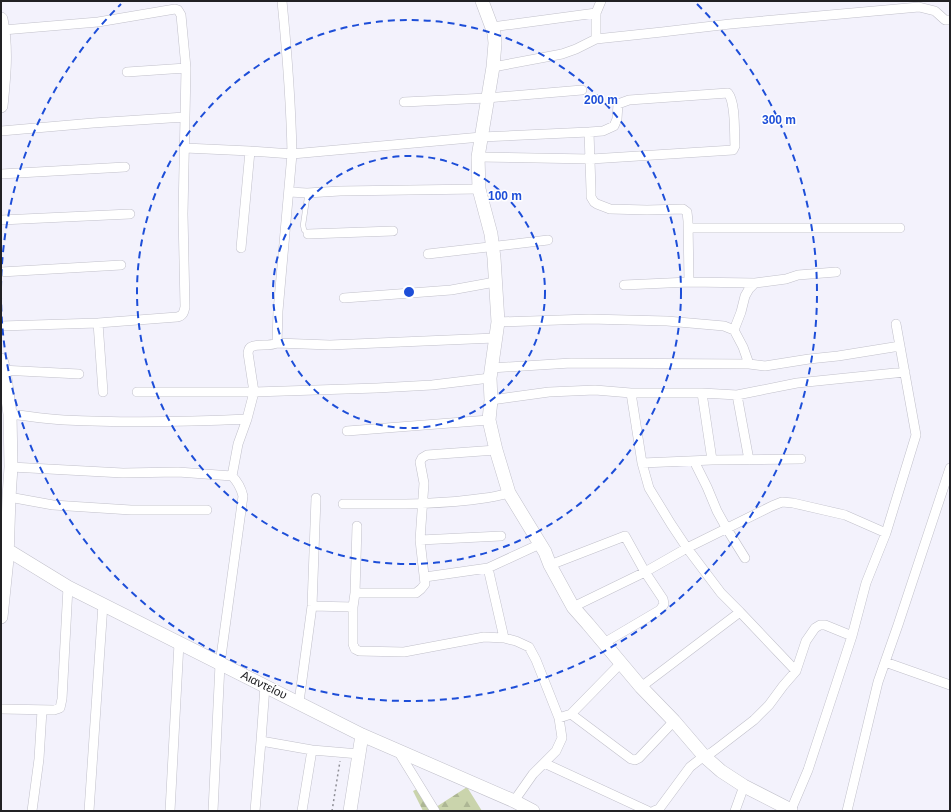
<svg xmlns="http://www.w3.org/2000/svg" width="951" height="812" font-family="Helvetica,sans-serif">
  <defs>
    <pattern id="forest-firs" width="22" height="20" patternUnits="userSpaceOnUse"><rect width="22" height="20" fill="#cad4ac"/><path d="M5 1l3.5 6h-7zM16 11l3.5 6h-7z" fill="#adb694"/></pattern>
  </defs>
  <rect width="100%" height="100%" fill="#f3f2fc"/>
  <!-- forest -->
  <path fill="url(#forest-firs)" d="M467,787L482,811H423L413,791L419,788L433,809Z"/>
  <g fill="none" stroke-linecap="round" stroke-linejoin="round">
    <!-- lane casing -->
    <g stroke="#c1c0ca" stroke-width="5.5">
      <path id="lane" d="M307,193V198L303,225L304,230L308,234"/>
    </g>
    <!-- street casing -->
    <g stroke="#c1c0ca" stroke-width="10">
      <path id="street" d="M596,13V39
        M492,27L596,13L601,1
        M493,67L562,54L576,49L596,39L662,32L730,24L919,7L935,11L945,20H950
        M127,72L186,68
        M404,102L487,98L582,90
        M1,131L93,123L185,117
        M589,132L591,190V197L594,202L597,204L610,209L647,210L683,209L687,212L688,221L689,282
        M185,148L250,151L292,154C291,103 287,52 282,1
        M1,174L125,167
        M289,192L307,193L340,191L479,189
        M1,220L130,214
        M688,228H900
        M308,234L393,231
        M241,248L250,151
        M428,254L548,240
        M1,272L121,265
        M624,285L689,282L755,283
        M344,298L451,290L495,282
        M498,322L589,319L667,321L724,326L734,330L743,347L749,364
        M98,323L103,392
        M1,326L98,323L177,317C183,316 184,312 185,307L183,214L186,68L181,15L178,10L175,9L98,22L3,30
        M734,330L741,312L745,296L749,289L755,283L786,279L798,275L836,272
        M277,343L330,345L495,338
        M491,368L571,363L749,364L765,366L809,359L838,356L900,346
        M1,370L79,374
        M137,392H254L377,388L432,385L490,378
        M631,393H702L737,395L797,383L905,372
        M702,393L712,460
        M737,395L749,460
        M491,400L549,392L595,390L631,393L642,463L649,488L671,524L687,548L721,593L740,612L796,671
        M10,414C28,416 46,419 64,420C125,423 186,422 247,419
        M347,431L489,420
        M694,461L707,487L717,511L727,529L745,558
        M642,463L712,460L801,459
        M11,467L123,473L178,472L232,476
        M9,497L53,505L131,510H207
        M343,504C390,504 438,505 485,498C493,497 501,495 509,493
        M357,526L355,593L353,607V644L355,649L359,651L404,652L484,637L504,638L516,641L529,647L536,660L559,718L562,738L556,751L533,774L514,801
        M420,540L501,536
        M550,565L625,536L645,572L663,599L664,604L660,610L604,643
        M488,568L504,638
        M425,577L488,568L540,544
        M355,593H416L421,589L425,584L420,540L424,483L420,462L422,458L427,455L496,450
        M312,606L353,607
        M573,607L645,572L687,548L772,506L782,502L793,503L845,515L886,533
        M885,662L898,625L950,468
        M641,687L740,612
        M299,702L312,606L316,498
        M1,709L54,710L60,708L62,699L68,587
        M571,714L620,664
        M559,718L571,714L631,759L635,760L639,758L674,721
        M261,741L312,750L359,754
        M398,751L435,811
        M544,763L648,811
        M791,810L808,770L852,636L866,583L886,533L916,435L896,324
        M32,811L39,759L42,710
        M89,811L103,604
        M170,811L179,643
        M213,811L220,664L243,496C241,488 238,482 232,476L238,444L247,419L254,392L248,353C249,350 248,349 251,347C258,343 269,347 277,343L278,311L292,154L481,137L589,132L603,131L614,126L617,119L618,104L629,100L728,93C736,103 734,132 735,146L733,150L591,159L478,157
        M255,811L261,741L265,686
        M302,811L312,750
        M654,811L659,809L690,767L704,756L711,753L719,747L754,720L769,705L783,686L796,671L806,641L815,628L820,625H825L852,636
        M735,811L744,786
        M847,811L878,682L885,662L950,685"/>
    </g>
    <!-- secondary casing -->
    <g stroke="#c1c0ca" stroke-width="14">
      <path id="secondary" d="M482,1L494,33L495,43L493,67L478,157L479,189L491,234L494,258L498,322L490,378L491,400L489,420L496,450L509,493L545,552L550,565L573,607L588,624L604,643L641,687L674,721L704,756L721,771L744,786L791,810V811
        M1,19C7,48 4,77 1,106
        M1,360L4,370L10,414L11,467L9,497L7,559L1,617
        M1,546L68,587L362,735L514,801L533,811
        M350,811L362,735"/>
    </g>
    <!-- path -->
    <path stroke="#8e8e95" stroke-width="1.5" stroke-dasharray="2 3" stroke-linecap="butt" d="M332,811L340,761"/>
    <!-- lane -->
    <use href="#lane" stroke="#fff" stroke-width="4.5"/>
    <!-- street -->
    <use href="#street" stroke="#fff" stroke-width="9"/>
    <!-- secondary -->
    <use href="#secondary" stroke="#fff" stroke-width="13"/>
  </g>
  <!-- distance rings -->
  <g fill="none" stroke="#1d4ed8" stroke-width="2" stroke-dasharray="7 5">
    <circle cx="409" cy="292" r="136"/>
    <circle cx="409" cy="292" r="272"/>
    <path d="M1 288A408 408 0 0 1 121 4M697 4A408 408 0 1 1 1 296"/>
  </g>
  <g text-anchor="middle" stroke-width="3" stroke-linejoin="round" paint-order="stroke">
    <!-- street labels -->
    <g font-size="12" fill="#212124" stroke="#fff">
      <text transform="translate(264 685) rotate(26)" y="4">Αιαντείου</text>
    </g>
  </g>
  <circle cx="409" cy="292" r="6" fill="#1d4ed8" stroke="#fff" stroke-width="2"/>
  <g font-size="12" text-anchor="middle" font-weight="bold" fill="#1d4ed8" stroke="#fff" stroke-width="3" stroke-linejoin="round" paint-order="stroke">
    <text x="601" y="104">200 m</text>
    <text x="779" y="124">300 m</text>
    <text x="505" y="200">100 m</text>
  </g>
  <!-- border -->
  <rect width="951" height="812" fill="none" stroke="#212124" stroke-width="4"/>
</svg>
